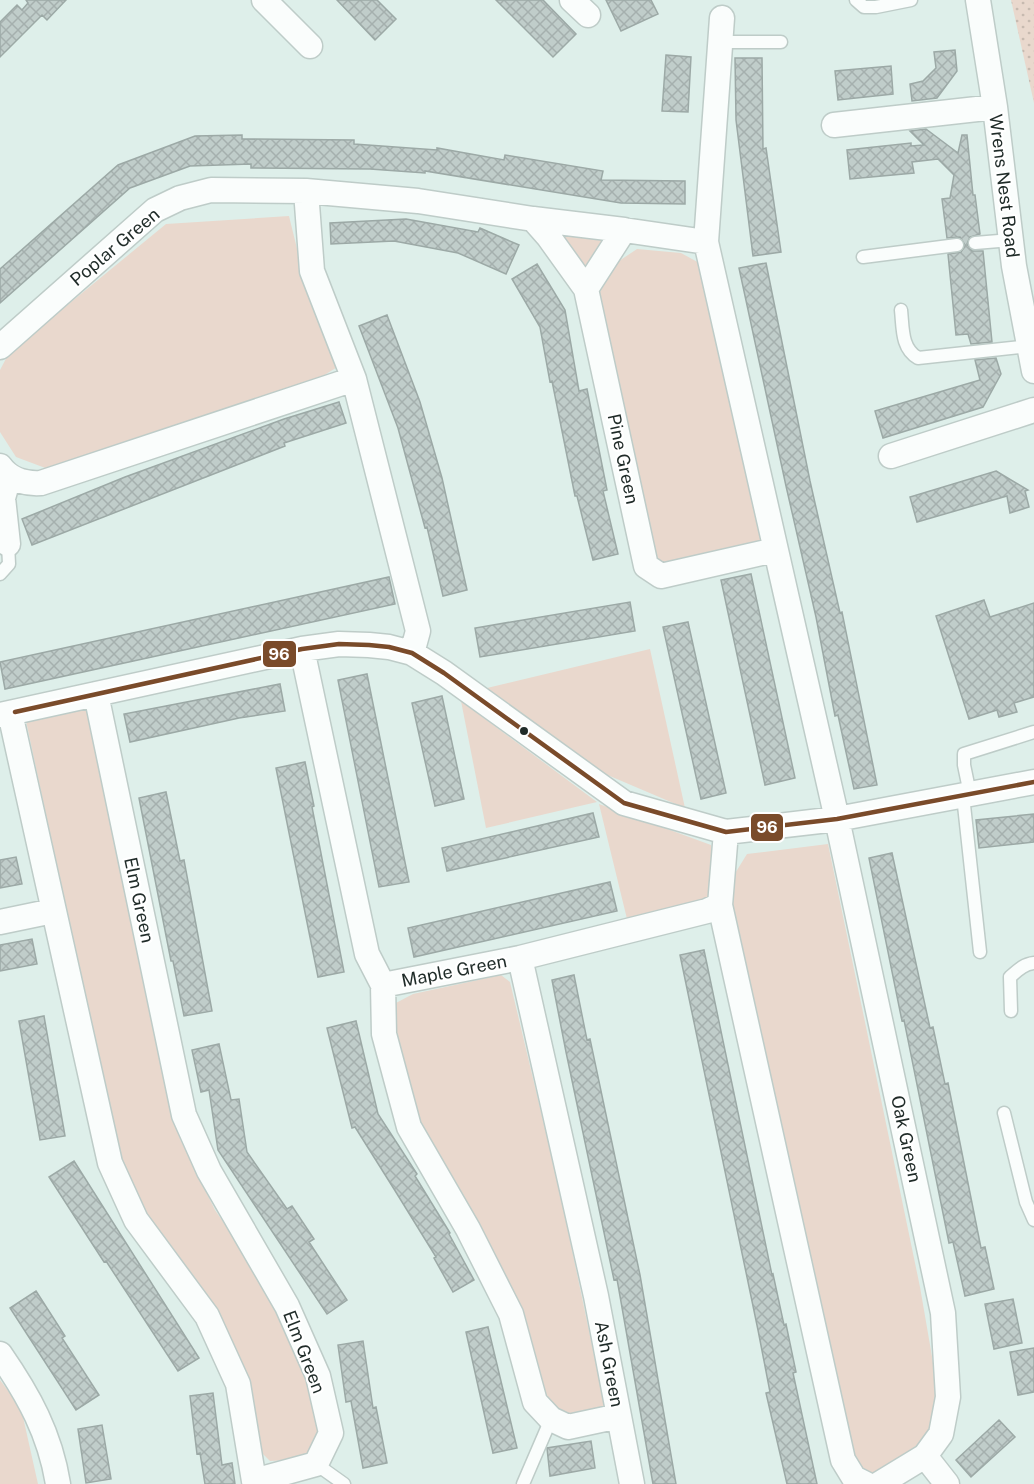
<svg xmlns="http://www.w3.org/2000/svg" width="1034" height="1484" font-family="'Public Sans',sans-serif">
  <defs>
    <pattern id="park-dots" width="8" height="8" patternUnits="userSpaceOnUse" patternTransform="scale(1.5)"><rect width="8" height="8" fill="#e9d8cd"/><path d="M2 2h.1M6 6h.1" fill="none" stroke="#c7bab0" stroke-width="1.8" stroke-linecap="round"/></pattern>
    <pattern id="building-cross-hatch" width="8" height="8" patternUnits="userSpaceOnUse" patternTransform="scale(1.5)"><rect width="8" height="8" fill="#c0cdca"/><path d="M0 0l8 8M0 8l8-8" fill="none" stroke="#a5b0ae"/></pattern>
  </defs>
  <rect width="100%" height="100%" fill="#deefea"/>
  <!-- green -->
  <path fill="#e9d8cd" d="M289,216L302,269L339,366L318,379L56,472L16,457L0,432V370L9,353L166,224Z
    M553,226L613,238L586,272Z
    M637,249L681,253L703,265L761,542L668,569L654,564L596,300L613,265Z
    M650,649L685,808L598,771L487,688Z
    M461,701L597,802L486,828Z
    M86,709L159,1051L180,1139L215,1210L254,1267L297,1341L322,1433C307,1460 300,1460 270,1461L260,1451L246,1377L151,1229L120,1163L26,721Z
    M599,804L711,845L717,872L709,905L628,923Z
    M828,844L920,1287L939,1397L925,1445L886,1472L867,1473L853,1462L730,919L734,875L747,854Z
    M501,975L510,982L558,1183L606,1412L573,1419L545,1400L519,1302L420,1123L393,1041L394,1004L413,994Z
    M0,1380L21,1408L38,1484H0Z"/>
  <!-- park -->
  <path fill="url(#park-dots)" d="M1011,0H1034V103Z"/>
  <!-- building -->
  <path fill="url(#building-cross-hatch)" stroke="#9ca9a6" stroke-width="1.5" d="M26,0H66L47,20L42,15L0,57V22L17,5L22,10L28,3Z
    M337,0H377L396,19L375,40Z
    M496,0H543L576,34L553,57Z
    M606,0H651L658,14L621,31Z
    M955,50L957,71L937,98L912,101L910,84L923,81L936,68L934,52Z
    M666,55L691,57L688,112L662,111Z
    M735,58H762L763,149L766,148L781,252L753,256L736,120Z
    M891,66L893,94L838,100L835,71Z
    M926,129L958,153L962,135H967L973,195H975L980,234L970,237L967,244L972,251H983L992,342L971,344L968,334L956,335L948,254L961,252L965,245L960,237L947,238L942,199L950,198L954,175L938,159L912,162L914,173L850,179L847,150L911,143V146L924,145L910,131Z
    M242,135V139L354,140V144L437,150V148L504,160L505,155L603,171L601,180L685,181V204L621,203L425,171V173L370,169L251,168V164L190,166L130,188L0,303V269L118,165L195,136Z
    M406,219L478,232L480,228L519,245L506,274L458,253L394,241L331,244L330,223Z
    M766,263L810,481L840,613L842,612L877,785L854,789L838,715L835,716L816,617L786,486L739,268Z
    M537,264L565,310L579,391L587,389L607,490L603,491L618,554L593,560L577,496H575L552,381L550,382L540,327L512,279Z
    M387,315L420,402L442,478L467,590L443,596L427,527L425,528L398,428L359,326Z
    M996,358L1001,374L983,407L883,438L875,411L980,380L975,360Z
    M339,402L346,423L284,443L285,446L32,545L22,519L125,477L284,419Z
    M996,471L1028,490L1025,491L1029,507L1010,513L1007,496L917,522L910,497Z
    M751,574L795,778L765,785L721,580Z
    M389,577L395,604L5,689L0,662Z
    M984,600L990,617L1034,603V697L1014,703L1017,712L999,717L997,710L969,719L936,616Z
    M630,602L635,631L480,657L475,628Z
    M688,622L726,793L701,799L663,627Z
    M367,674L409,882L379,887L338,680Z
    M280,684L285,711L239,718L130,742L124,714Z
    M442,696L464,799L435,806L412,703Z
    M305,762L314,806L312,807L344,972L318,977L276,768Z
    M166,792L180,861L184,860L212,1011L184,1016L173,961H171L139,798Z
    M593,813L599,837L447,871L442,848Z
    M1034,814V842L979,848L976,820Z
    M892,853L930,1028L933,1027L945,1084L948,1083L981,1248L985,1247L994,1289L965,1296L953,1242L949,1243L904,1020L902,1021L869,858Z
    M16,857L22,884L0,888V860Z
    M610,882L617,911L414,957L408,928Z
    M32,939L37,964L0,971V945Z
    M704,950L772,1275L773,1274L784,1325L786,1324L796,1372L793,1373L817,1484H787L766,1393L770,1392L758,1330L680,955Z
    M574,975L587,1040L590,1039L640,1275L676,1484H653L617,1279L614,1280L566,1052L552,980Z
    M44,1016L65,1136L40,1140L19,1021Z
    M356,1021L378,1114L417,1174L415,1176L450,1233L449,1234L474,1280L453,1292L434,1258L436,1257L394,1189L355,1127L352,1128L327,1028Z
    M219,1044L231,1100L239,1099L247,1152L287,1209L292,1206L314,1239L309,1242L347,1300L327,1314L218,1150L209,1090L201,1092L192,1050Z
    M74,1161L199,1358L178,1371L106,1261L104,1262L49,1177Z
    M36,1291L65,1336L62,1338L99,1395L76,1410L10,1308Z
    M1013,1299L1022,1343L994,1349L985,1304Z
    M488,1327L517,1448L493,1453L466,1332Z
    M363,1341L373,1408L376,1407L387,1463L363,1468L351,1401L346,1402L338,1345Z
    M1034,1348V1392L1018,1395L1010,1352Z
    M213,1393L222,1465L232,1463L235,1484H205L200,1453L197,1454L190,1396Z
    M999,1420L1015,1437L971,1477L956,1460Z
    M102,1425L111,1479L86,1483L78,1429Z
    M591,1441L595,1468L550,1476L547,1448Z"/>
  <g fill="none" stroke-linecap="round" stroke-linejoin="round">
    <!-- lane casing -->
    <g stroke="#beccc8" stroke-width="15">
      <path id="lane" d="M856,0L864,7H876L911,0
        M720,42H781
        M975,243L1011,240
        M863,257L957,245
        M901,310C903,328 901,348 918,358L1029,346
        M0,574L9,564L8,544
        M970,794L964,765V754L1034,732
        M963,796L980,952
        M1011,1011L1010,977C1018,970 1024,964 1034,963
        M1004,1113L1026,1202L1034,1220
        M316,1464L344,1484
        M523,1484L551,1419"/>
    </g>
    <!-- street casing -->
    <g stroke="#beccc8" stroke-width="27">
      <path id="street" d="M264,0L310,46
        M572,0L588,15
        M978,0L995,107L1014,266L1034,371
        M722,18L706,242L837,819L943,1313L948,1397L941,1434L925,1456L947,1484
        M834,125L995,107
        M306,191L418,201L533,219L624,230
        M533,219L548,236L586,289
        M706,242L624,230L586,289L646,566L661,576L775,550
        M0,347L155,210L180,198L211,190L306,191L312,271L354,379L418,631L412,653
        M891,456L1034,410
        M0,466C10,480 24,484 41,483L354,379
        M8,544L3,498L9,477
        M302,649L367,954L383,985L520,958L707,911L720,905L726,832
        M10,713L110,1163L136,1220L207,1316L238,1384L254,1481L316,1464L331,1433L318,1376L287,1306L209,1171L184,1115L96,694
        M0,715L302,649L339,644L369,645L389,647L412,653L444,673L624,803L726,832L837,819L1034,782
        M720,905L843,1460L854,1478L866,1484
        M0,922L53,911
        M383,985L384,1034L409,1127L468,1229L511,1314L535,1402L551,1419L568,1427L619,1416L596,1296L520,958
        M0,1354C29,1396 50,1434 58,1484
        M619,1416L632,1484
        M879,1484L925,1456"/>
    </g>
    <!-- lane -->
    <use href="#lane" stroke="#fafdfc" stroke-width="12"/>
    <!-- street -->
    <use href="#street" stroke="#fafdfc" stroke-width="24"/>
    <!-- bus-1 casing -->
    <g stroke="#fff" stroke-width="9">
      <path id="bus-1" d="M15,712L302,649L339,644L369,645L389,647L412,653L444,673L624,803L726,832L837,819L1034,782"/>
    </g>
    <!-- bus-1 -->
    <use href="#bus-1" stroke="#7a4b2a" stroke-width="4.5"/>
  </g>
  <!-- markers -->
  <circle fill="#1f2b28" stroke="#fff" stroke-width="2" cx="524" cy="731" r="5"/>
  <g text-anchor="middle" stroke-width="4.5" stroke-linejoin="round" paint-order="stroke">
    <!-- street labels -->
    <g font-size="18" fill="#1f2b28" stroke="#fff">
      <text transform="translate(1004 186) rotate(83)" y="6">Wrens Nest Road</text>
      <text transform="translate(115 247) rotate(-40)" y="6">Poplar Green</text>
      <text transform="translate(623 459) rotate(78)" y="6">Pine Green</text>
      <text transform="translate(139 900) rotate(78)" y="6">Elm Green</text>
      <text transform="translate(454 971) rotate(-11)" y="6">Maple Green</text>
      <text transform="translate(906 1139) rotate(78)" y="6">Oak Green</text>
      <text transform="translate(304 1352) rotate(69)" y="6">Elm Green</text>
      <text transform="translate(609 1364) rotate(79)" y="6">Ash Green</text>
    </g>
  </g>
  <g stroke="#fff" stroke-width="2">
    <rect x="262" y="640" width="35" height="28" rx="6" fill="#7a4b2a"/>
    <rect x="750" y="813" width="34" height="29" rx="6" fill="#7a4b2a"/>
  </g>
  <g font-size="16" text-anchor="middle" font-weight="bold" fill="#fff">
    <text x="279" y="660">96</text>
    <text x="767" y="833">96</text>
  </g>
</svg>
